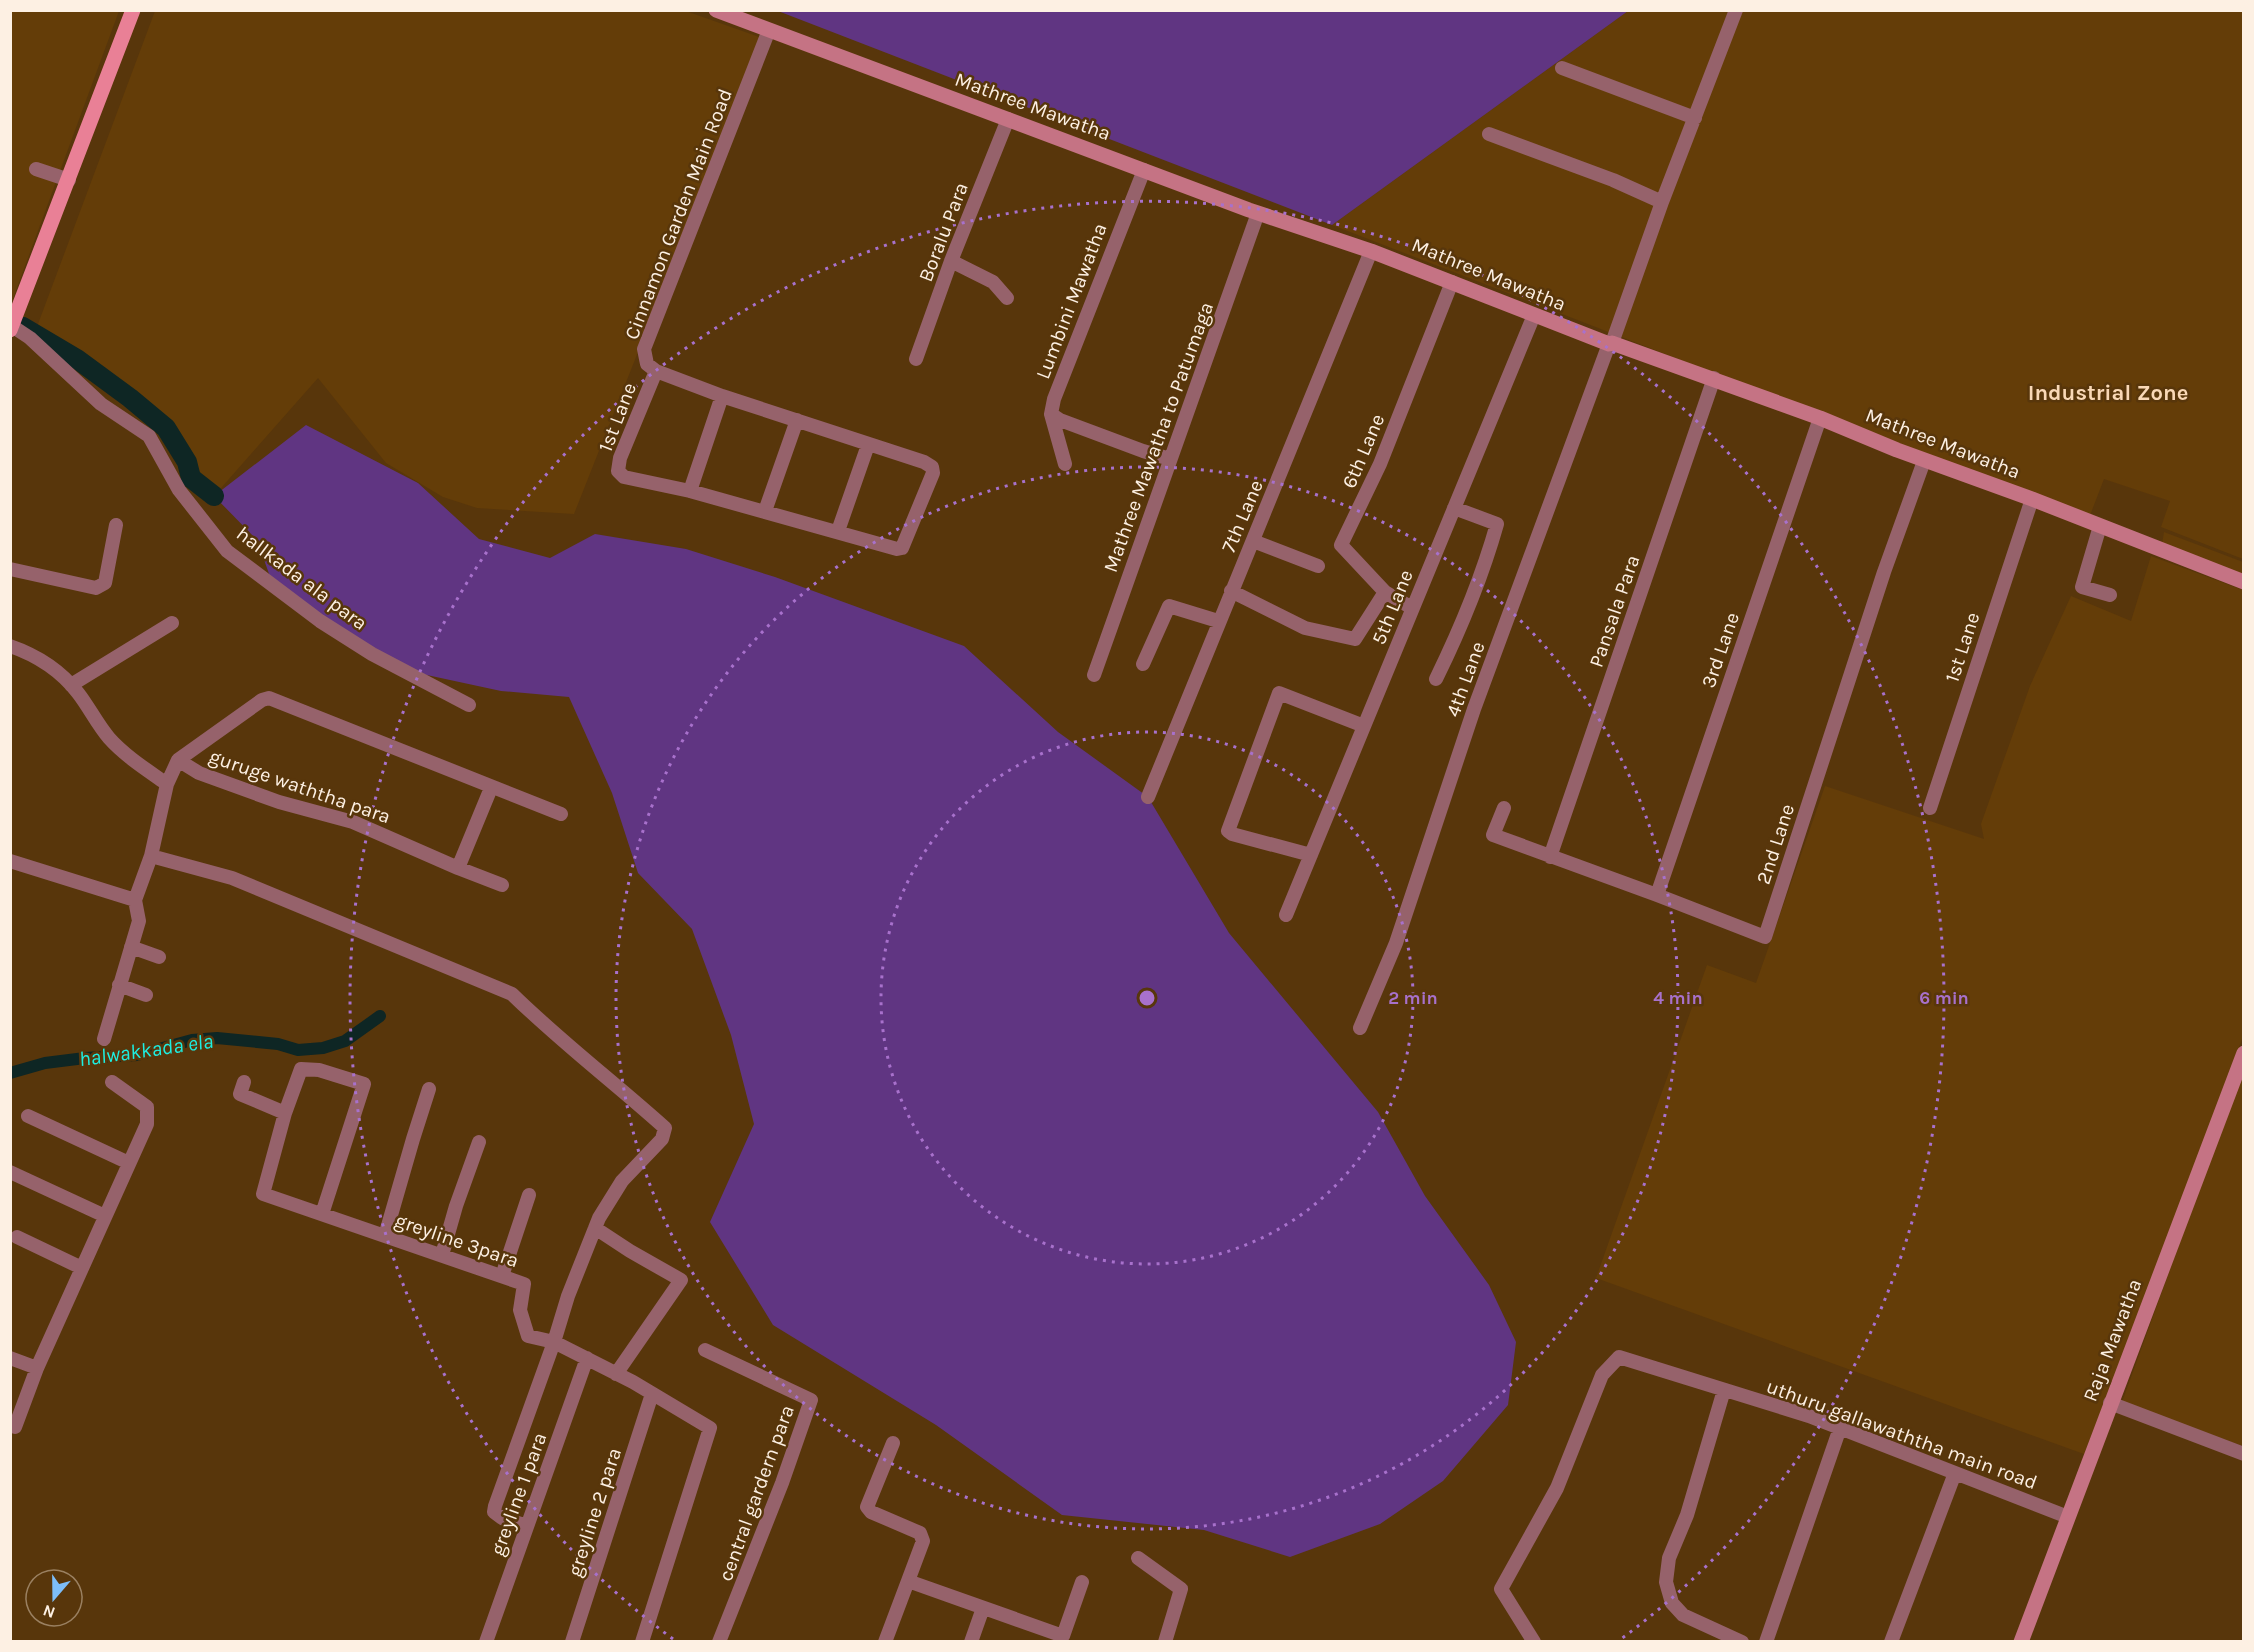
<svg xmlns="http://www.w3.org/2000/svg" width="2254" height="1652" font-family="Karla,sans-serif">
  <rect width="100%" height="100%" fill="#58360b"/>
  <!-- built -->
  <path fill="#643d08" d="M683,10L762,38L574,514L477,508L443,497L386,463L318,378L214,496L171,423L81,356L35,332L155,11Z
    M11,11H119L11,304Z
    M1628,11H2243V559L2161,527L2170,501L2104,479L2089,518L1332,225Z
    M2164,532L2243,562V576L2162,544Z
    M2151,556L2243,590V1036L2206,1143L2084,1454L1596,1278L1707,965L1756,983L1825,786L1984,839L1981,824L2030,686L2071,596L2131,621Z
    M2243,1068V1446L2122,1402Z"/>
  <!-- green -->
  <path fill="#603582" d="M778,11H1628L1332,225Z
    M306,425L418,483L479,539L550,558L595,534L686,549L775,577L964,646L1058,732L1148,797L1229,933L1378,1112L1425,1196L1489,1285L1516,1342L1508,1405L1443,1481L1380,1524L1290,1557L1204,1530L1062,1515L936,1425L773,1325L710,1222L754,1124L731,1035L692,929L638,873L612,793L569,697L501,691L399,669L273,585L257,540L214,496Z"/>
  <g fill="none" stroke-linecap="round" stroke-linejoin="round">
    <!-- canal -->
    <path stroke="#0e2624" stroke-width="12" d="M10,1073L45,1063L85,1058L137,1055L192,1040L217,1038L278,1044L298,1050L323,1048L345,1041L380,1016"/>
    <!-- river -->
    <path stroke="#0e2624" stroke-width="20" d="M23,327L77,359L130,398L166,428L187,462L191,478L214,496"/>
    <!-- street -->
    <path stroke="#96626b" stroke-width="14" d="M1562,68L1695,118
      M1489,134L1613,180L1662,202
      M36,169L69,180
      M1144,170L1054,399L1051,414L1060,420L1143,451L1170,459
      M951,261L993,282L1007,298
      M12,326L30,338L101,404L149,436L179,490L227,551L320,621L372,654L469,705
      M1612,343L1662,202L1736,10
      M916,359L951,261L1008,119
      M656,371L620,458L618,471L624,477L690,491L897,549L902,548L933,473L932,467L924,462L722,396L656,371L647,364L644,349L646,344L769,30
      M1051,414L1065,464
      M690,491L722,396
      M765,511L797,420
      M2100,526L2082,587L2110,595
      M838,531L868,445
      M1253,541L1318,566
      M10,569L96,588L105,583L116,525
      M1231,591L1305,628L1355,639L1385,592
      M1412,608L1385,592L1341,545L1380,464L1452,282
      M10,646C36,655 61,671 78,693C89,707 97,724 109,738C125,756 147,770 167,784
      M1143,664L1169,606L1218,621
      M1094,675L1258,213
      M1436,679C1460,630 1482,577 1497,524L1454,508
      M71,685L172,623
      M178,760L262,700L269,698L561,814
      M1148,797L1371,251
      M1504,808L1493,835L1657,895L1765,937L1884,572L1924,461
      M1930,808L2032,499
      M1311,855L1232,834L1228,831L1279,693L1364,726
      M151,856L232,878L512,994C561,1042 615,1083 665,1128L662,1139L622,1181L599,1218L568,1296L554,1342L495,1506L494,1512L502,1518L527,1526
      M1550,857L1714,378
      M10,861L135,900L151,856L167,784L178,760L199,773L279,802L353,822L458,868L502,885
      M458,868L491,788
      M1657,895L1820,418
      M1286,915L1534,315
      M131,947L159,957
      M119,985L146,995
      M1360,1028L1396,943L1474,709L1609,344
      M104,1039L139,921L135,900
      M244,1082L240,1094L285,1113L263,1194L524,1284L520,1310L528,1336L554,1342L633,1382L710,1428L642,1642
      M285,1113L301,1069L319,1070L364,1084L322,1214
      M28,1116L129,1163
      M10,1172L105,1216
      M595,1228L630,1251L681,1280L616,1374
      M385,1236L413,1139L429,1089
      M17,1237L82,1268
      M442,1255L456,1206L479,1142
      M502,1276L529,1195
      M705,1350L811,1400L782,1483L719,1642
      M10,1358L37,1368L147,1124V1107L112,1082
      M1724,1390L1687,1515L1669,1558L1666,1582L1672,1603L1683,1615L1742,1642
      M2110,1403L2244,1454
      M15,1427L37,1368
      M893,1443L867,1507L871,1512L920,1533L923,1541L908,1581L1063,1636L1082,1582
      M1138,1558L1181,1589L1165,1642
      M486,1642L587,1358
      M572,1642L652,1394
      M885,1642L908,1581
      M971,1642L983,1608
      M1534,1642L1501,1589L1557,1488L1602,1375L1619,1357L1809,1416L2068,1517
      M1766,1642L1840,1428
      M1891,1642L1955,1473"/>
    <!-- secondary -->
    <path stroke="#c57384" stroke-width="15" d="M716,10L1249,210L1371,251L1609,344L1612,343L1820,418L1897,450L2032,499L2244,582
      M2021,1642L2244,1053"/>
    <!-- primary -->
    <path stroke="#e98096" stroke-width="15" d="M10,330L133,10"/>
  </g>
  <!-- distance rings -->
  <g fill="none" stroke="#a871cc" stroke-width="3" stroke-dasharray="3 6">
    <circle cx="1147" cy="998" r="266"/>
    <circle cx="1147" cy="998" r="531"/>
    <path d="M673 1639A797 797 0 1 1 1621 1639"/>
  </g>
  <g text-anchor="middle" stroke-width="5" stroke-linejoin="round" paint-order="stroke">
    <!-- street labels -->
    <g font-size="20" fill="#fdf0e3" stroke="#58360b">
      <text transform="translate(1033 106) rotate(20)" y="7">Mathree Mawatha</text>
      <text transform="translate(678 214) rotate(-69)" y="7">Cinnamon Garden Main Road</text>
      <text transform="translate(943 232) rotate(-69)" y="7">Boralu Para</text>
      <text transform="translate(1489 274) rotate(22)" y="7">Mathree Mawatha</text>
      <text transform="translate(1071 301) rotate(-69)" y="7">Lumbini Mawatha</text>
      <text transform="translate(617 417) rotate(-69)" y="7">1st Lane</text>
      <text transform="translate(1158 437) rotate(-70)" y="7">Mathree Mawatha to Patumaga</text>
      <text transform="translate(1943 443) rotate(21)" y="7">Mathree Mawatha</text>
      <text transform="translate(1363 451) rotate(-67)" y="7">6th Lane</text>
      <text transform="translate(1242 516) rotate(-67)" y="7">7th Lane</text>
      <text transform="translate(302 578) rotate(37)" y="7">hallkada ala para</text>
      <text transform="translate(1392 607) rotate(-68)" y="7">5th Lane</text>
      <text transform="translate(1614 611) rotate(-71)" y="7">Pansala Para</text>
      <text transform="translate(1962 647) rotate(-72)" y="7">1st Lane</text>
      <text transform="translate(1720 650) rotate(-71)" y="7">3rd Lane</text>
      <text transform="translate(1465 679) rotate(-70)" y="7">4th Lane</text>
      <text transform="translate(300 786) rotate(19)" y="7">guruge waththa para</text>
      <text transform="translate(1775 844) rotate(-72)" y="7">2nd Lane</text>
      <text transform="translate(457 1240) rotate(19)" y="7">greyline 3para</text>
      <text transform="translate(2112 1340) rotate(-69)" y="7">Raja Mawatha</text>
      <text transform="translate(1902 1434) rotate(20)" y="7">uthuru gallawaththa main road</text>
      <text transform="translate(756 1493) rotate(-70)" y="7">central gardern para</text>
      <text transform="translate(518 1494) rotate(-70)" y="7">greyline 1 para</text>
      <text transform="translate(594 1512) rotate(-72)" y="7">greyline 2 para</text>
    </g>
    <!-- water labels -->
    <g font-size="21" font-style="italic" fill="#1defe2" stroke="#58360b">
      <text transform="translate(146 1050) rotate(-8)" y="7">halwakkada ela</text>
    </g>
    <!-- quarter labels -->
    <g font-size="22" font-weight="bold" fill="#f9d8b6" stroke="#58360b">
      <text x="2108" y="400">Industrial Zone</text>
    </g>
  </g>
  <circle cx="1147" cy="998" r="9" fill="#a871cc" stroke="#58360b" stroke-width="3"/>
  <g font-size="18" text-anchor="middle" font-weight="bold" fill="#a871cc" stroke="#58360b" stroke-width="5" stroke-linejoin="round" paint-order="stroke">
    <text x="1413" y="1004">2 min</text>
    <text x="1678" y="1004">4 min</text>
    <text x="1944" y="1004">6 min</text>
  </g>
  <!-- border -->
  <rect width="2254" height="1652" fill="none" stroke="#fdf0e3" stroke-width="24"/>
  <!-- north arrow -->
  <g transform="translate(54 1598) rotate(200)"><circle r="28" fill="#58360b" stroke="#9a8061" stroke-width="1.5"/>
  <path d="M0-4.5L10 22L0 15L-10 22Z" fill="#7dbef9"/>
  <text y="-9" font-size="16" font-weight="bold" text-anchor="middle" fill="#fdf0e3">N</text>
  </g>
</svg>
